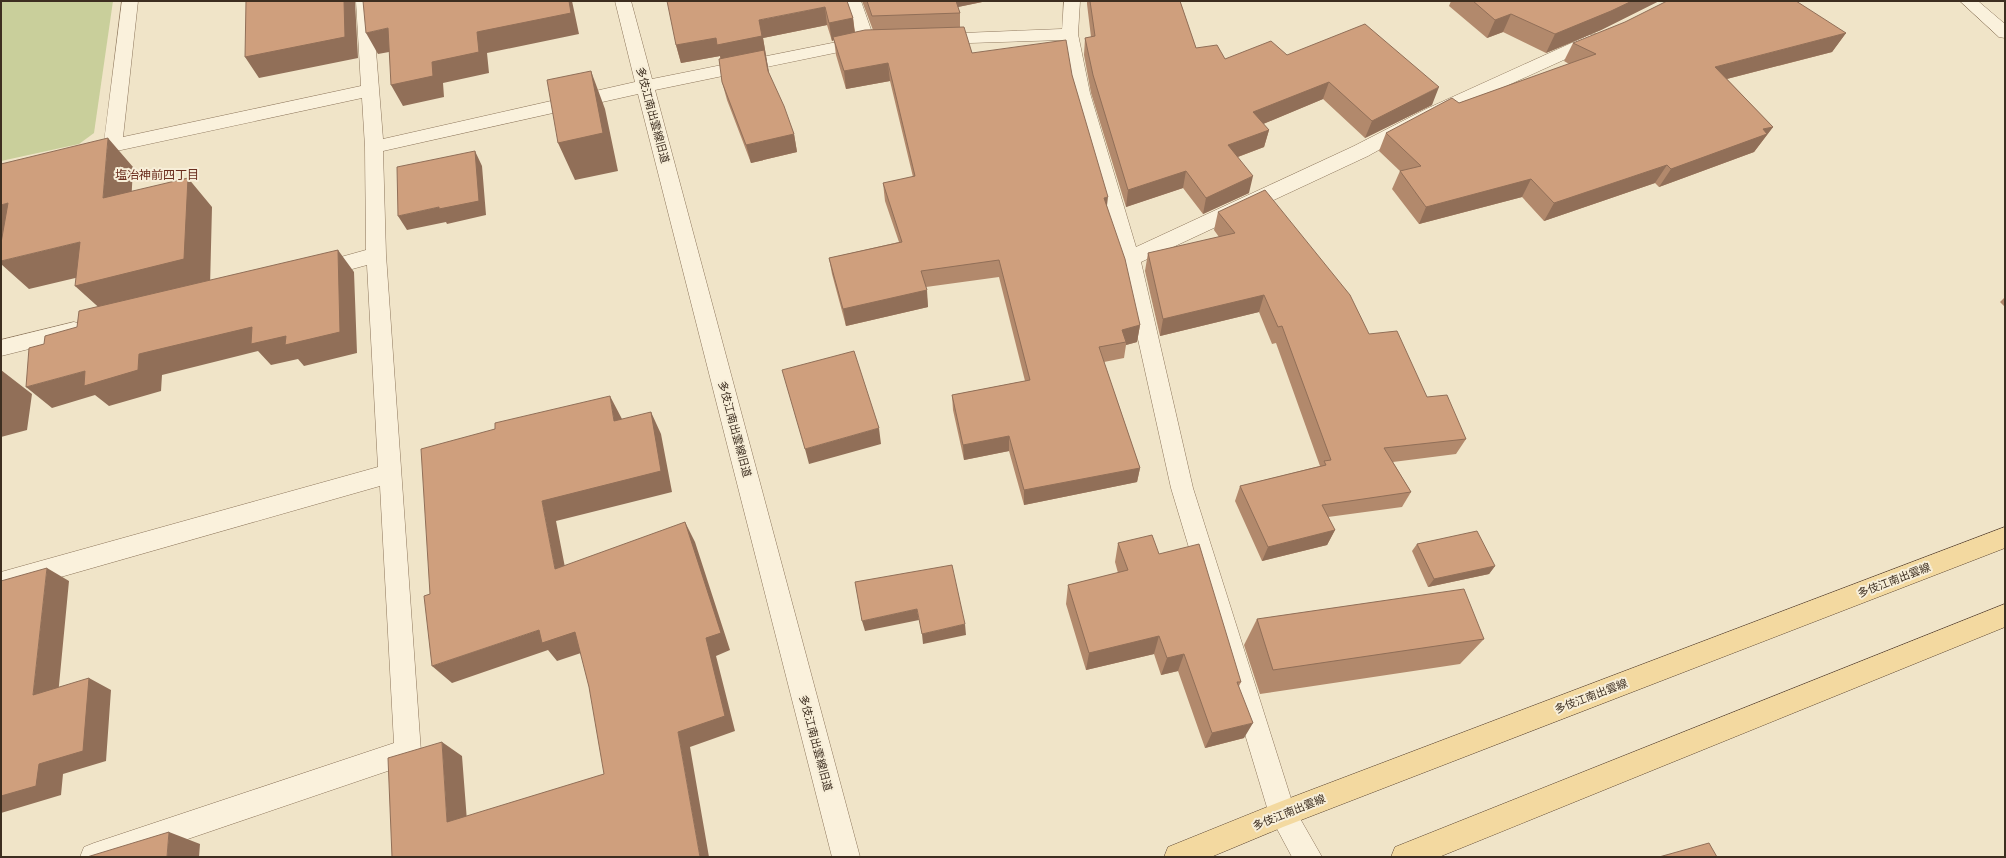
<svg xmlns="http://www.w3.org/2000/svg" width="2006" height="858" font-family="'Times New Roman','Noto Sans JP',serif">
  <rect width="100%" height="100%" fill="#f0e4c8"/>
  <!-- green -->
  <path fill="#c9cf9b" d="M1,1H113L94,133L79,144L1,161Z"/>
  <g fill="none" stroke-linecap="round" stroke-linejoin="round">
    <!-- minor casing -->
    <g stroke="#8d765c" stroke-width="1">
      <path id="minor" d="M122,1H138L123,137L361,86L356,1H372L383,139L635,82L615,1H631L652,79L857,38L845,1H861L875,41L873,45L655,90L860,857H832L638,94L383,151L386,255L421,752L417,761L135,857H80L84,847L94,843L394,743L380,486L1,594V572L378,467L367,265L319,278L312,275L309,270L312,265L366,250L365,147L362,98L84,158L77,157L75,152L77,147L104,141Z
        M1064,1H1080L1078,34L1090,93L1136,247L1354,146L1426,109L1589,35L1595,34L1601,35L1603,39L1601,43L1438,117L1368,156L1141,262L1193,488L1294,808L1322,857H1292L1269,814L1171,488L1120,258L1072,93L1063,40L938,44L932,43L930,39L932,35L938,34L1062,29Z
        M1960,1H1978L2005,24V38L1999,37Z
        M74,322L81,324L84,330L81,336L1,356V340Z"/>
    </g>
    <!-- major casing -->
    <g stroke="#5b4430" stroke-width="1">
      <path id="major" d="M2005,527V548L1283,827L1211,857H1164L1168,847L1282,801Z
        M2005,604V627L1439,857H1391L1395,847L1405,843Z"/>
    </g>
    <!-- minor -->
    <use href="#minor" fill="#faf1dc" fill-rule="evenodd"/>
    <!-- major -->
    <use href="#major" fill="#f3d9a0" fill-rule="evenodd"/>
  </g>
  <!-- wall -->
  <path fill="#b2896c" d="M847,1L853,18L855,32L873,30L862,1H987L958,7L960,13V27L972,53L1072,75L1107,206L1140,325L1137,342L1126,345L1124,358L1104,362L1140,468L1137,482L1024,505L1009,451L964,460L953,410L952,395L1025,381L999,277L926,287L928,307L846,326L832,274L829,258L899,242L885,201L883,183L913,177L890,81L846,89L836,55L834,40L832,41L827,25L763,38L769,74L794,134L797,152L751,163L727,100L722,82L720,56L681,63L676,45Z
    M1087,1H1180L1196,48L1225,59L1287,55L1432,105L1365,138L1323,99L1263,124L1269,130L1264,147L1238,157L1249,193L1203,214L1183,188L1126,207L1091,93L1084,55L1085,38L1091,37L1087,4Z
    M1451,1H1659L1601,30L1546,53L1503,32L1487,38L1449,6Z
    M1846,33L1832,52L1727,79L1773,127L1754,152L1659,187L1655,183L1544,221L1522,197L1419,224L1392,189L1400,171L1379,151L1386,133L1459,103L1569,64L1564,61L1573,43Z
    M1218,212L1369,334L1466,439L1456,454L1393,462L1411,492L1402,507L1328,517L1335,530L1327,545L1262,561L1235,501L1240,486L1320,466L1276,343L1272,344L1259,312L1160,336L1145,271L1148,253L1219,237L1214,230Z
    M2005,297V307L2000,302Z
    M1118,543L1159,554L1241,682L1239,686L1244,738L1205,748L1178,671L1161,675L1154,654L1086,670L1066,604L1068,585L1118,573L1115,562Z
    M1417,544L1495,566L1489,574L1428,587L1412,551Z
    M1257,619L1484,639L1460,664L1260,694L1244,645Z"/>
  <!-- shaded-wall -->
  <path fill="#916f58" d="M344,1H355L358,58L259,78L245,57Z
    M569,1H572L579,34L487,53L489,73L443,83L444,97L403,106L391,85L432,62L477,32Z
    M953,1H987L953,8Z
    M1632,1H1659L1601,30L1546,53L1555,34Z
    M825,7L827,25L763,38L772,90L722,63L720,56L681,63L676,45L716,38L759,20Z
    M1511,14L1503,32L1487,38L1495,20Z
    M853,18L855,36L833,37L834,40L832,41L829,23Z
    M388,28L400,50L378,54L366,33Z
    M1846,33L1832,52L1703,85L1715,67Z
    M888,63L890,81L846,89L844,71Z
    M591,71L605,109L618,171L575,180L558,143Z
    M1329,82L1323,99L1249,130L1253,112Z
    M1439,87L1432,105L1365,138L1372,121Z
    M1773,127L1754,152L1659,187L1671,169L1763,129Z
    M1269,130L1264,147L1224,162L1228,145Z
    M794,134L797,152L751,163L746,145Z
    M108,138L133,167L130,226L103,198Z
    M475,151L482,166L486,215L447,224L446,222L407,230L398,216L439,207Z
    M1667,165L1655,183L1544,221L1554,203Z
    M1186,171L1183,188L1126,207L1128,190Z
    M1253,176L1249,193L1203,214L1206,198Z
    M188,178L212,207L210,287L105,313L75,286Z
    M1531,179L1522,197L1419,224L1426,207Z
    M1108,197L1106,214L1104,198Z
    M8,203L38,232L1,240V205Z
    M80,242L109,270L29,289L1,264V261Z
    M338,250L354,272L357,353L304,366L298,359L271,365L258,351L162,375L161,391L109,406L95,395L52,408L26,387L85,371L139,354Z
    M927,290L928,307L846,326L843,309Z
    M1264,295L1259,312L1160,336L1163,319Z
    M1140,325L1137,342L1126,345V342L1122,330Z
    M1,370L32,394L27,430L1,437Z
    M610,396L622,419L625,444L614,421Z
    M651,412L661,434L672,492L556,521L569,588L555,569L542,501Z
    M879,428L881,444L809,464L805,449Z
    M1009,436V451L964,460L963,445Z
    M1140,468L1137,482L1024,505V490Z
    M685,522L695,542L730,650L716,656L735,731L690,747L709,857H700L678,732L706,638Z
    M1335,530L1327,545L1262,561L1268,547Z
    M1495,566L1489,574L1428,587L1434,579Z
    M47,568L69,581L57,706L33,695Z
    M917,609L919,620L865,631L862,621Z
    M965,624L966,635L923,644L922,634Z
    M539,630L575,632L590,650L557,661L548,650L452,683L432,666Z
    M1159,636L1154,654L1086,670L1089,653Z
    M1184,654L1178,671L1161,675L1167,658Z
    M89,678L111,690L106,761L63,774L61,795L1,813V796L39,764Z
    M1253,723L1244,738L1205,748L1212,733Z
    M442,742L462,756L468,834L447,822Z
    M169,832L200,844L199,857H167Z"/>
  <!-- building -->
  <path fill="#cf9f7d" stroke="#916f58" d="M246,1H344L345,37L245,57Z
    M363,1H569L571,13L477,32L479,52L432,62L433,76L391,85L388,28L366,33Z
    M667,1H847L853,18L829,23L825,7L759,20L762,36L717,45L716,38L676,45Z
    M867,1H956L960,13L872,16Z
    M1090,1H1180L1196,48L1217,45L1225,59L1271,41L1287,55L1365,24L1439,87L1372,121L1329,82L1253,112L1269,130L1228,145L1253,176L1206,198L1186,171L1128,190L1093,75L1085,38L1095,36Z
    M1473,1H1632L1611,11L1555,34L1511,14L1495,20Z
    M1667,1H1796L1846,33L1715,67L1773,127L1763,129L1767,134L1671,169L1667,165L1554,203L1531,179L1426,207L1400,171L1421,166L1386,133L1452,98L1459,103L1596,54L1573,43L1625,22Z
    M964,27L972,53L1066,40L1072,75L1108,197L1104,198L1125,259L1140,325L1122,330L1126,342L1099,347L1140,468L1024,490L1009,436L963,445L952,395L1030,380L999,260L921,271L927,290L843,309L829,258L902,242L883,183L915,176L888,63L844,71L833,37L865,30Z
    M764,50L768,71L784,106L794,134L746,145L722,82L719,59Z
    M591,71L603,133L558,143L547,80Z
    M108,138L103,198L188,178L184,259L75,286L80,242L1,261V243L8,203L1,205V164Z
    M475,151L479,201L439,209V207L398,216L397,167Z
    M1265,190L1350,295L1369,334L1397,331L1427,397L1447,395L1466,439L1384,448L1411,492L1322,505L1335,530L1268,547L1240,486L1326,465L1324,461L1331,460L1282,326L1278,327L1264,295L1163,319L1148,253L1235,233L1218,212Z
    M338,250L340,332L285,345L286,336L251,344L252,327L139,354L138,370L84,386L85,371L26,387L29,348L44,344L45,336L77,327L79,311Z
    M854,351L879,428L805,449L782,370Z
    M610,396L614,421L651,412L661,471L542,501L555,569L685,522L721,633L706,638L725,716L678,732L700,857H392L388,758L442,742L447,822L604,774L589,687L575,632L542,643L539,630L432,666L424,596L430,594L421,449L495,429V423Z
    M1477,531L1495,566L1434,579L1417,544Z
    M1152,535L1159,554L1199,544L1241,682H1237L1253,723L1212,733L1184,654L1167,658L1159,636L1089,653L1068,585L1128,570L1118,543Z
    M952,565L965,624L922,634L917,609L862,621L855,582Z
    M47,568L33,695L89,678L83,751L39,764L36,786L1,796V581Z
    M1464,589L1484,639L1273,670L1257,619Z
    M169,832L167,857H87Z
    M1709,843L1717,857H1659Z"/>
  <g text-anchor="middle" stroke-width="4" stroke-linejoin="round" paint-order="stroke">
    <!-- street labels -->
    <g font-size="11" fill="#3d2e20" stroke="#f7eed8">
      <text transform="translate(653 115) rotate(75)" y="4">多伎江南出雲線旧道</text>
      <text transform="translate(735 429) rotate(75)" y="4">多伎江南出雲線旧道</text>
      <text transform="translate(1894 580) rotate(-21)" y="4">多伎江南出雲線</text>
      <text transform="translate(1591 696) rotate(-21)" y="4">多伎江南出雲線</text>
      <text transform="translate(816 743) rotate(75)" y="4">多伎江南出雲線旧道</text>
      <text transform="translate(1289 812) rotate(-22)" y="4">多伎江南出雲線</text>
    </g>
    <!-- neighbourhood labels -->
    <g font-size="12" fill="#6b2e1e" stroke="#f7eed8">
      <text x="157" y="179">塩冶神前四丁目</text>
    </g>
  </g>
  <!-- border -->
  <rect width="2006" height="858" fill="none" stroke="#3d2e20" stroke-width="4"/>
</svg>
